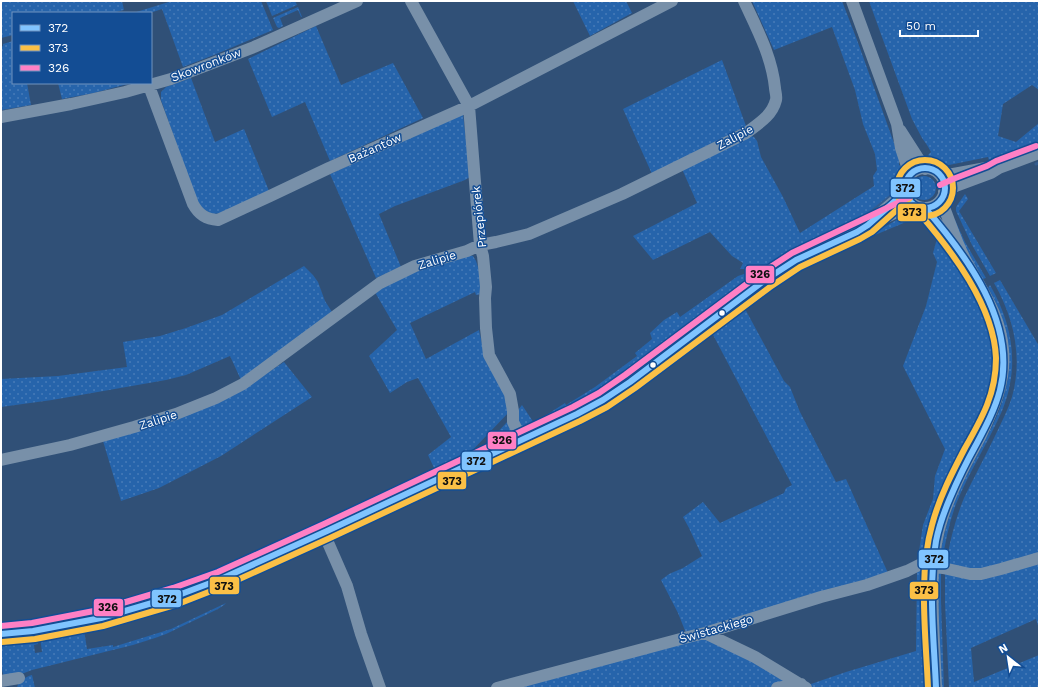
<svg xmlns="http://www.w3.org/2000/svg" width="1040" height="689" font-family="'Work Sans',sans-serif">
  <defs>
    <pattern id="grass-dots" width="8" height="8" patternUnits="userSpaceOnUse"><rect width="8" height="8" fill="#2664ab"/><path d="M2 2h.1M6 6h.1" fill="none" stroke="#477bb8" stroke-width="1.8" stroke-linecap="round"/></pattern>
  </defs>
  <rect width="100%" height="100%" fill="#305077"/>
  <!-- grass -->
  <path fill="url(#grass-dots)" d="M1,1H122L124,10L111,13H13V35L1,38Z
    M172,1H261L273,30L214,55L183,67L162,9L150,13H133Z
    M266,1H295L297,5L272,16Z
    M573,1H626L632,13L590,36Z
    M752,1H842L857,40L894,143L899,158V165L903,167L904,174L898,191L876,212L853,227L817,244L802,246L796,255L762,275C755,271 749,269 740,269L743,263L732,256L710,232L653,260L633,236L697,203L682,169L749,135L754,137L757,141L761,157L783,197L800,233L874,186L873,176L877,170L875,154L863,124L855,90L832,27L774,50Z
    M869,1H1039V90L1032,85L1003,104L998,136L1016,142L1039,123V141L993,160V163L990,164L988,157L949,165C942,164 933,160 928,155L931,152L927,145L922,138L912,119L882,37Z
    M298,7L302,17H301L298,10L280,18L283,26L279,28L277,27L273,18Z
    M316,26L341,85L393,63L423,118L330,161L305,102L272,117L248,59Z
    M13,41V83H27L31,105L2,110H1V47L3,46V44Z
    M722,60L746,126L652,174L623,109Z
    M191,78L215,142L244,129L269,191L223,213L212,214L203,209L196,199L161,100V92L166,87Z
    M58,83H131L94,93L62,99Z
    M463,114L470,177L465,180L395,206L379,214L401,267L376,278L330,174Z
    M912 188a12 12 0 1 1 24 0a12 12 0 1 1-24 0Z
    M965,194L968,199L959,211L996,273L990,276L972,245L956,211V207Z
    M912,213L921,216L926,219L950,247L980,297L991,321L997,344L998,365L995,387L988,406L970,443L936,520L931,535L927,558L920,561L918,558L923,525L933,499L935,476L945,449L903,366L926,306L937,262L933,253L938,235L918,217L875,235L874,233L905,215Z
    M955,220L965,242L986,278L983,279L967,252L953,221Z
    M467,255L473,256L476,261L482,279V294L476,295L475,292L410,323L426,359L479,330L484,352L502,385L510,411L465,458L456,464L438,472L435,470L428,455L451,437L418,378L407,382L390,393L369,356L397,330L376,294L377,290L403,276Z
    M304,266L313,275L318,282L325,301L334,315L241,380L230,356L186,375L166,380L52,400L1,407V379L58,376L127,367L123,342L160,336L186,328L222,315Z
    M744,274C749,275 752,275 754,279V281L636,371L602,394L578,408L531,430H524L519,427L518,410L522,405L534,423L565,403L566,405L579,397L595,387L637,356L635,353L652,339L650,333L664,320L677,312L680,317L738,276Z
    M1000,280L1039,346V555L981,572L946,564C950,541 955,520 964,498C974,477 985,457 995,436C1001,423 1008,410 1012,397C1023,357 1014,318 994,283Z
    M990,285C1013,325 1020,367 1002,411C988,443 969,472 956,504C949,523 945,543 942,563L939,561V559C943,539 947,520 955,500C959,488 966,477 972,465C983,443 996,422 1003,399C1015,360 1008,322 988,288Z
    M744,307L784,381L790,387L800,412L836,482L846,479L888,573L686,633L678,613L661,580L669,574L683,568L702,556L689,528L683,517L703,502L720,523L784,493L786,488L792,485L711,331Z
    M284,362L312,397L221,456L159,488L121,501L103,441L246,387Z
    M508,421L514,438L479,454V452Z
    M1039,560V629L1036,619L971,648L974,682L1039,655V688H949L945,603V573L969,577Z
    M917,570L923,572L926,575V591L930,688L812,687L810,685L811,684L846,672L916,651Z
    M941,573V601L944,688H941L938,593V574Z
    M226,603L224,605L218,609L166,634L155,638L133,645L32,670L19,675L4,678L1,666V643L2,642L37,637L38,644L34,645L35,653L42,652L40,637L82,629L84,630L87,649L113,645V647L171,629Z
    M709,637L794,683L765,688H506Z
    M32,675L35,688H17C18,681 25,677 32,675Z"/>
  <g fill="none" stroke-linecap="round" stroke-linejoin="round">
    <!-- stream -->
    <path stroke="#335c8f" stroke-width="3" d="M1036,145L1039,144
      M1036,164L1039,163
      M866,216L891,196L896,190L902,170"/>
    <!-- minor -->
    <path stroke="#7890a9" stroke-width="12" d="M411,1L469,106L480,245L483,256L486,287L485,298L486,328L489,355L510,394L513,411V422L522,440
      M852,1L897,124L901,148L910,175
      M149,86L193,204C199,215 206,219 218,220L270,196L329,168L469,106L672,1
      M1,117L71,104L125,92L171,79L254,47L357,1
      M900,130L925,169
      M905 188a20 20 0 1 1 40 0a20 20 0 1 1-40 0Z
      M939,174L948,175L986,168
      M944,192L956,186L991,173L999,168L1039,153
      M925,208L954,245
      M873,220L883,211L905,192
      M1,460L70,445L134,427L176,414L216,398L243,384L380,283L415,266L467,251L480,245L496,242L529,234L622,194L746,133C758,124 772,116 776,100C777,96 775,91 775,88C772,57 757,29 744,1
      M327,531L326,538L347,586L361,634L380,688
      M705,633L755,657L806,688
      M1,634L33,631L101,618L176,596L221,579L327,531L577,414L603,400L630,382L765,280L780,270L796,260L812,253L913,204
      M1,681L19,678
      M497,688L688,637L705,633L821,597L867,585L907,571L919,565L943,568L970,574H981L1001,569L1039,558
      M777,688L801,684
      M936,688C935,666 934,644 933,621C932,587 931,553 942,519C951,490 966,463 980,437C993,409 1006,382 1003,350C1000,313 981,290 965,259C955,240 949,219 941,200"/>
    <!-- bus-1 casing -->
    <g stroke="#134d94" stroke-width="9">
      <path id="bus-1" d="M905 188a20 20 0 1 1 40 0a20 20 0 1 1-40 0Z
        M925,208C967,256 1017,323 1000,390C995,409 986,426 977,443C967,461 958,479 950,498C944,512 939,526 936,541C928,589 934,640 936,688
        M1,634L33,631L101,618L176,596L221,579L327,531L577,414L603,400L630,382L765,280L796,260L857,232L868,225L905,192"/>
    </g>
    <!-- bus-2 casing -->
    <g stroke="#134d94" stroke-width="9">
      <path id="bus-2" d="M897 188a28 28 0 1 1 56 0a28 28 0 1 1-56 0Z
        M919,213C952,251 994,306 996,358C996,374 993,390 987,405C981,420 973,434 965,448C952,473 939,498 932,525C918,574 926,638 928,688
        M2,642L35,639L103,626L178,604L224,586L330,538L580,421L607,407L635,388L770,287L800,267L860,239L872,232L910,198"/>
    </g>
    <!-- bus-3 casing -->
    <g stroke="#134d94" stroke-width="9">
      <path id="bus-3" d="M940,185L953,179L987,166L996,161L1036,146
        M1,626L32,623L99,610L173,588L218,572L324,524L573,407L599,393L625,375L760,274L792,253L910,197"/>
    </g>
    <!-- bus-1 -->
    <use href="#bus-1" stroke="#80c4ff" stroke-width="6"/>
    <!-- bus-2 -->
    <use href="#bus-2" stroke="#fbc046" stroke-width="6"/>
    <!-- bus-3 -->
    <use href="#bus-3" stroke="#ff80c5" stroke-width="6"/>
  </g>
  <!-- markers -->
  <g fill="#fff" stroke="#134d94" stroke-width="1.5">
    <circle cx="722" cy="313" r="3.5"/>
    <circle cx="653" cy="365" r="3.5"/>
  </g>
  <g text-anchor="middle" stroke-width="3" stroke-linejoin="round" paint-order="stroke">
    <!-- street labels -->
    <g font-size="12" fill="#fff" stroke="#134d94">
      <text transform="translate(206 65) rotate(-21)" y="4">Skowronków</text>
      <text transform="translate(735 137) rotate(-28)" y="4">Zalipie</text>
      <text transform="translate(375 148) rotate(-24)" y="4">Bażantów</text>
      <text transform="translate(479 217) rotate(-96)" y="4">Przepiórek</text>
      <text transform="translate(437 260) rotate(-17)" y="4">Zalipie</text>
      <text transform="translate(158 420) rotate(-18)" y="4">Zalipie</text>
      <text transform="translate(716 629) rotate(-16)" y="4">Świstackiego</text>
    </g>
  </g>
  <g stroke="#134d94" stroke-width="1.5">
    <rect x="890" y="178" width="31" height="20" rx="4" fill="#80c4ff"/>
    <rect x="897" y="203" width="30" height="19" rx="4" fill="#fbc046"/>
    <rect x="745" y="265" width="30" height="19" rx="4" fill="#ff80c5"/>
    <rect x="487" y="431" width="30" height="19" rx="4" fill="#ff80c5"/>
    <rect x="461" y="451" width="31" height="20" rx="4" fill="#80c4ff"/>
    <rect x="437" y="471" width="30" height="19" rx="4" fill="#fbc046"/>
    <rect x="918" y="549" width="31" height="20" rx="4" fill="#80c4ff"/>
    <rect x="209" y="576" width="31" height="19" rx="4" fill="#fbc046"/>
    <rect x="909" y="581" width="30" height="19" rx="4" fill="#fbc046"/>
    <rect x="151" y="589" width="31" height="19" rx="4" fill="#80c4ff"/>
    <rect x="93" y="598" width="31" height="19" rx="4" fill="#ff80c5"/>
  </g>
  <g font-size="11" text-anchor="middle" font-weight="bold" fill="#111">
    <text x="905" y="192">372</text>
    <text x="912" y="216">373</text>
    <text x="760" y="278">326</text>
    <text x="502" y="444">326</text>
    <text x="476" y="465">372</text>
    <text x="452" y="485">373</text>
    <text x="934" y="563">372</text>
    <text x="224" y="590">373</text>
    <text x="924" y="594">373</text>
    <text x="167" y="603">372</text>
    <text x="108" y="611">326</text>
  </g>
  <!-- border -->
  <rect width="1040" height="689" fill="none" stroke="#ffffff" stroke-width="4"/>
  <!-- legend -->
  <rect x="12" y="12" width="140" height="72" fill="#134d94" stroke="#7194bf"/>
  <rect x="20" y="25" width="20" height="6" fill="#80c4ff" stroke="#7194bf"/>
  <text x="48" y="32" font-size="12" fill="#ffffff">372</text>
  <rect x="20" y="45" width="20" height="6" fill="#fbc046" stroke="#7194bf"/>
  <text x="48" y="52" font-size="12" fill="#ffffff">373</text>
  <rect x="20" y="65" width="20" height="6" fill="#ff80c5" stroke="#7194bf"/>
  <text x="48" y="72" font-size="12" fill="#ffffff">326</text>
  <!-- north arrow -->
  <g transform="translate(1008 657) rotate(330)" stroke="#134d94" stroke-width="3" paint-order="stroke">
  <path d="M0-3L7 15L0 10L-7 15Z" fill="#ffffff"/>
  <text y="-6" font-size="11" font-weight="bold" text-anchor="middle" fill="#ffffff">N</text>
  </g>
  <!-- scale -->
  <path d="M900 30v6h78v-6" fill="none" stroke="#ffffff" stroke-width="2"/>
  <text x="906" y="30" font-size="12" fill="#ffffff" stroke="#134d94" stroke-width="3" paint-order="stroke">50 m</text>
</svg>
